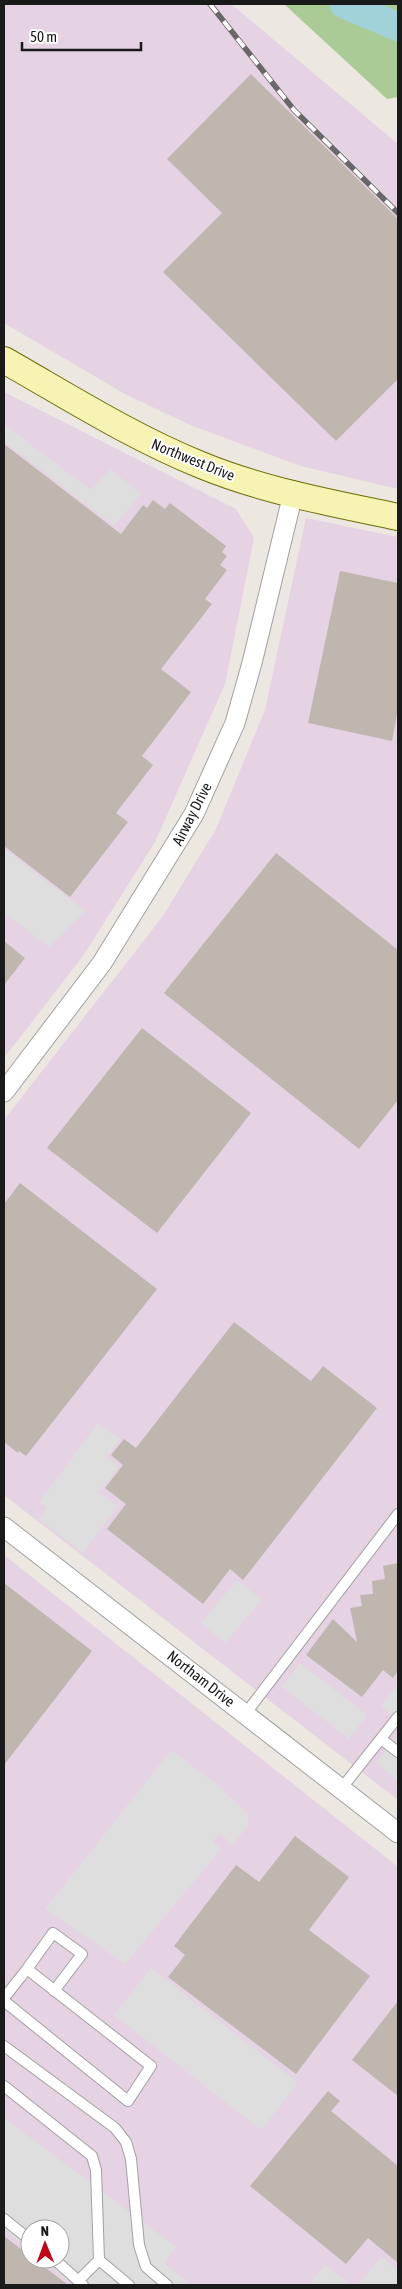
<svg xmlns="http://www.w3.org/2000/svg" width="402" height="2289" font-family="'Asap Condensed',sans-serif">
  <rect width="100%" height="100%" fill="#ece7e0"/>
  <!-- industrial -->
  <path fill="#e5d2e3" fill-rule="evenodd" d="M4,4H231L398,144V489L301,466L190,425L125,394L4,323Z
    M4,392L236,509L254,538L225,684L155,842L83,956L4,1058Z
    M306,518L398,537V1800L4,1495V1120L163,916L216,829L265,710Z
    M4,1555L398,1867V2285H4ZM30,2229H60V2259H30Z"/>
  <!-- forest -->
  <path fill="#aacb95" d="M284,4H398V97L387,99Z"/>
  <!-- parking -->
  <path fill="#dedede" d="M5,425L91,490L110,469L141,494L114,526L4,441Z
    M4,849L85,911L49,947L4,912Z
    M98,1423L120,1439L106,1457L119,1466L99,1492L118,1506L83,1553L38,1519L47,1508L39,1502Z
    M237,1580L262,1600L225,1643L201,1623Z
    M300,1663L367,1715L349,1739L282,1687Z
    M398,1684V1720L381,1706Z
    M398,1736V1781L376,1763Z
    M171,1750L218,1785L248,1814V1825L233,1845L219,1833L213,1842L221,1849L125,1964L45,1909Z
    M151,1968L298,2083L261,2130L114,2015Z
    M4,2118L176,2247L164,2263L191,2285H74L41,2259H60V2229H30V2250L4,2230Z
    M381,2257L398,2270V2285H358Z
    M325,2265L351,2285H309Z"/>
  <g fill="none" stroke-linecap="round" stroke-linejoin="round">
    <!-- river -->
    <path stroke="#a1d2d9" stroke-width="29" d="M344,4L398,27"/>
  </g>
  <!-- building -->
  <path fill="#c0b6b0" d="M251,74L398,219V379L336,441L163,272L222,213L167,159Z
    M4,444L121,534L143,505L147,508L153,500L165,509L170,503L226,546L222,552L227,556L220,565L227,570L205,599L212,604L161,669L191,692L142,756L153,765L116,813L128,822L70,897L4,846Z
    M340,571L398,583V709L392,741L308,723Z
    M276,853L398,950V1100L359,1149L164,993Z
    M4,941L25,958L4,985Z
    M142,1028L251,1113L157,1233L47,1148Z
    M20,1183L157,1289L26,1456L19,1451L18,1453L4,1442V1204Z
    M234,1322L311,1381L323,1366L377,1408L243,1580L230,1569L203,1604L107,1529L126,1504L105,1488L123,1465L111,1455L124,1439L136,1448Z
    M398,1563V1671L393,1678L383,1670L362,1697L306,1655L333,1619L357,1642L350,1608L362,1606L360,1595L373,1594L372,1581L385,1579L383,1566Z
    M4,1583L92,1651L4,1765Z
    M295,1836L349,1877L309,1930L370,1976L296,2074L168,1977L185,1955L174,1946L236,1865L259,1882Z
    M398,2001V2096L352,2060Z
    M328,2091L340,2101L331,2111L398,2166V2263L368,2238L346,2264L250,2186Z
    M4,2236L30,2256V2259H34L68,2285H4Z"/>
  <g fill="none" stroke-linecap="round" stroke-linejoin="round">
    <!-- lane casing -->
    <g stroke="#a1a1a1" stroke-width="12">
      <path id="lane" d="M246,1713L398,1514
        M381,1739L398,1752
        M341,1789L398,1717
        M4,1998L27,1969
        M4,2001L128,2101L151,2066L27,1969L53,1933L82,1954L54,1991
        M4,2046L115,2128L126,2142L131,2159L139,2245L146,2267L167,2285
        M4,2086L92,2156L96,2170L99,2260L129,2285
        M4,2219L30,2240
        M54,2259L83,2285
        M78,2281L99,2260"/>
    </g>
    <!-- street casing -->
    <g stroke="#a1a1a1" stroke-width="21">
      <path id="street" d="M4,1092L102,963L194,814L235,723L252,663L293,494
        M4,1527L398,1833"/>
    </g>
    <!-- secondary casing -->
    <g stroke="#6b6c07" stroke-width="28">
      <path id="secondary" d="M4,360C69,397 132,437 201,465C264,491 332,503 398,517"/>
    </g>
    <!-- lane -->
    <use href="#lane" stroke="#fff" stroke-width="10"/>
    <!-- street -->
    <use href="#street" stroke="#fff" stroke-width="19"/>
    <!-- secondary -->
    <use href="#secondary" stroke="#f7f4b3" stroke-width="26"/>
    <!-- rail casing -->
    <g stroke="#686868" stroke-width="5.5">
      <path id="rail" d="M210,4L294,110L398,213"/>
    </g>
    <!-- rail -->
    <use href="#rail" stroke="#fff" stroke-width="4" stroke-dasharray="11" stroke-linecap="butt"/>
  </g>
  <g text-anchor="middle" stroke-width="4" stroke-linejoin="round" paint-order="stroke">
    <!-- street labels -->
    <g font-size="15" fill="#1a1a1a" stroke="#fff">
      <text transform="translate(193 460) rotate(22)" y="5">Northwest Drive</text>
      <text transform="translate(192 814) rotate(-63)" y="5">Airway Drive</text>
      <text transform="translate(201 1679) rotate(38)" y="5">Northam Drive</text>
    </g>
  </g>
  <!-- border -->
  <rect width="402" height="2289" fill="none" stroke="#1a1a1a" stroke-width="10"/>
  <!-- north arrow -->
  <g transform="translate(45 2244) rotate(359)"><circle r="24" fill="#ffffff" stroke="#a3a3a3"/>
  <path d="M0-4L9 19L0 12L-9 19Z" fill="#c00518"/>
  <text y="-8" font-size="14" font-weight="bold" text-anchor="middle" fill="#1a1a1a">N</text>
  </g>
  <!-- scale -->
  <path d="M22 42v8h119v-8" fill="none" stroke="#1a1a1a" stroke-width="2.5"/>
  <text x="30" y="42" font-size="15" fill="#1a1a1a" stroke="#ffffff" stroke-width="4" paint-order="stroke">50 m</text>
</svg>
